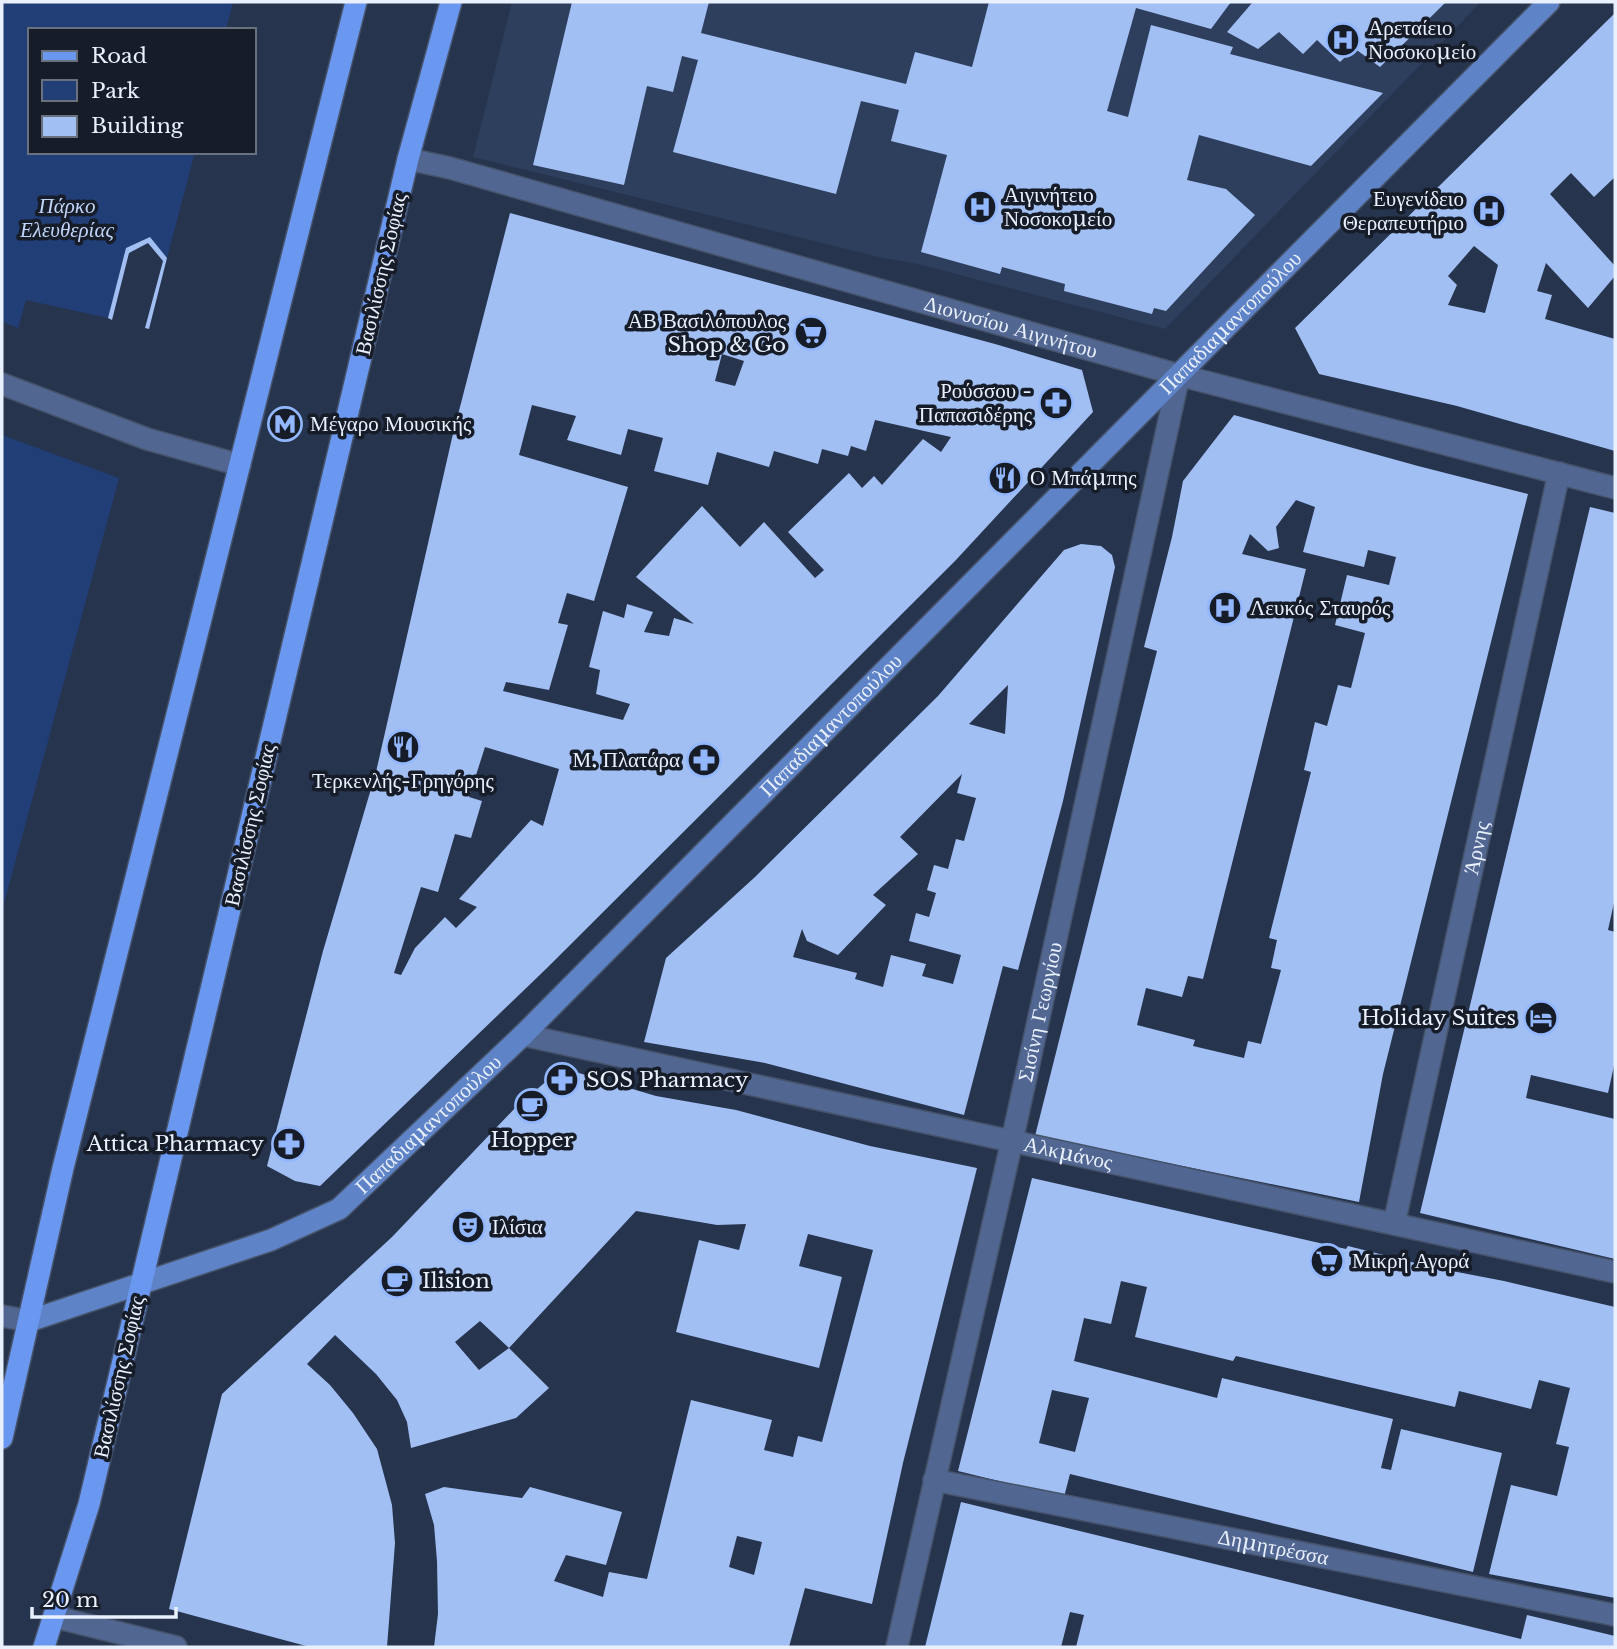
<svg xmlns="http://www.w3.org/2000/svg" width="1617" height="1649" font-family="'Libre Baskerville',serif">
  <rect width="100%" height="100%" fill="#26344e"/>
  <!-- built -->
  <path fill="#2e3f5d" d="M512,2H1481L1165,329L918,264L883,258L473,157Z"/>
  <!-- green -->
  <path fill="#223e77" d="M2,2H233L226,30H30V152H195L167,258L150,237L126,248L108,318L26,300L18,328L2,322Z
    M2,435L119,478L2,911Z"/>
  <!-- building -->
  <path fill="#a2bff4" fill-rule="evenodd" d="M572,2H709L701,33L906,84L915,52L972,67L989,2H1231L1211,29L1136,8L1107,111L1128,117L1151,25L1233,47L1230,54L1383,93L1311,166L1199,135L1187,180L1226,189L1255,215L1166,311L1154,308L1152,314L1064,291L1065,284L1002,267L1000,274L921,252L947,155L891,141L899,110L861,101L836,194L673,152L698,60L682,56L673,92L647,86L624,185L533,165Z
    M1251,2H1446L1380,67L1354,48L1340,62L1317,40L1303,54L1279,32L1258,49L1227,32L1252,3Z
    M1615,13V177L1594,197L1571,173L1550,194L1615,266V276L1588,308L1546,263L1537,291L1552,295L1545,319L1615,339V451L1457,406L1319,374L1295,328ZM1474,246L1498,265L1485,313L1448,305L1457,285L1448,276Z
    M510,213L995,344L1082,370L1093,412L955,561L547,968L320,1186L295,1181L267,1166L323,951L376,772L452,438ZM722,354L744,361L735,386L715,381ZM532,405L576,416L567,440L621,455L628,429L663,438L654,471L708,485L717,452L769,467L774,451L818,464L822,449L848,456L851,446L866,451L875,420L951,437L941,452L923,439L882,485L874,476L862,488L849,473L788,532L824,570L815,578L764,522L740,547L702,506L636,577L694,624L674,618L669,636L644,632L653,612L627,604L624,618L603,611L589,667L600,670L596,694L630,704L623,720L503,691L506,682L549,690L568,625L558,623L567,593L594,601L628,487L519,455ZM485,747L559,769L543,826L531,820L459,899L477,907L456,928L445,917L415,948L401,975L394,973L421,887L438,892L455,834L471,838L482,801L469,797Z
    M150,237L167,258L149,329L145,328L163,261L148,243L129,253L112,320L108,318L126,248Z
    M1234,415L1418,466L1528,494L1383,1074L1359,1202L1035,1136L1157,651L1144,647L1172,537L1183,481ZM1296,500L1315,507L1303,552L1364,567L1368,550L1396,557L1389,585L1347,575L1335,625L1365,633L1351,688L1338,685L1327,726L1315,722L1304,770L1311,772L1269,938L1277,940L1271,968L1281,970L1261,1044L1248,1041L1244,1058L1193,1046L1195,1040L1137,1025L1146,988L1182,997L1188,976L1203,979L1306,569L1242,554L1250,534L1268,551L1279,548L1276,527Z
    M1590,507L1615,513V898L1608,930L1615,932V1061L1608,1093L1531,1075L1526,1098L1615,1119V1259L1420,1213Z
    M1081,544L1101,546L1112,555L1115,567L1063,801L1018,970L1003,966L964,1115L765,1063L644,1042L666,958L755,877L938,696L1064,550ZM1008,685L1005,734L969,724ZM962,774L957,793L976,798L964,841L956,839L948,869L934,865L927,890L936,893L929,917L916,913L909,941L961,955L953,984L922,976L926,964L891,955L883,987L855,979L857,973L793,957L802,929L807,941L838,955L886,905L873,895L918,854L900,837Z
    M562,1068L656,1096L736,1110L870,1146L977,1168L903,1463L872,1604L805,1588L789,1647H434L438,1614L437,1561L434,1525L425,1494L444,1487L522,1498L530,1487L622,1512L606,1565L566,1555L554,1581L603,1597L609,1572L647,1579L691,1400L772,1420L764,1450L793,1457L798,1436L822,1442L873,1250L808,1234L799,1266L842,1277L819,1368L676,1332L699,1240L739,1250L746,1224L717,1225L636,1211L509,1348L480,1321L455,1342L479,1370L509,1348L549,1388L516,1418L411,1448L407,1422L397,1400L376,1374L335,1335L307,1364L330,1385L353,1413L377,1449L392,1505L395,1543L387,1647H310L169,1609L222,1394L392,1237L516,1107ZM737,1536L762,1542L754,1575L729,1567Z
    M1032,1178L1346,1249L1348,1246L1431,1267L1504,1281L1615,1307V1598L1489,1574L1511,1485L1557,1496L1569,1447L1556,1444L1570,1388L1539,1380L1531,1409L1459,1391L1455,1407L1236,1356L1233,1361L1135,1337L1147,1287L1121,1281L1111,1324L1084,1318L1074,1361L1217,1398L1222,1378L1393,1419L1381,1468L1391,1470L1401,1429L1502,1453L1473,1572L1070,1474L1064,1497L958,1471ZM1052,1390L1089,1398L1075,1452L1039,1443Z
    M961,1502L1521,1639L1527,1615L1615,1636V1647H1076L1084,1615L1070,1612L1061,1647H925Z"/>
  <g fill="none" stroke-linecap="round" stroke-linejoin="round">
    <!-- lane casing -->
    <g stroke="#45526a" stroke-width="24">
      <path id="lane" d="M2,384L147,439L240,465"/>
    </g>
    <!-- street casing -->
    <g stroke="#45526a" stroke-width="24">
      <g id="street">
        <path id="s1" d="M408,159L450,168L1179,375L1615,488"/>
        <path id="s2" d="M523,1035L1615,1272"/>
        <path id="s3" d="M1394,1224L1559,473"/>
        <path d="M2,1316L29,1321"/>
        <path id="s4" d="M934,1480L1615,1615"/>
        <path d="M55,1617L176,1647"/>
        <path id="s5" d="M897,1647L1012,1141L1179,375"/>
      </g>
    </g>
    <!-- secondary casing -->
    <g stroke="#45526a" stroke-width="24">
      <g id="secondary">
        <path id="s6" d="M29,1321L271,1240L339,1209L523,1035L1549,2"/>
      </g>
    </g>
    <!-- primary casing -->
    <g stroke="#45526a" stroke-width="24">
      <path id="primary" d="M2,1438L63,1168L356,2
        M44,1647L89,1504L408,159L451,2"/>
    </g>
    <!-- lane -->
    <use href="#lane" stroke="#516792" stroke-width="21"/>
    <!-- street -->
    <use href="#street" stroke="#516792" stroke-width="21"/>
    <!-- secondary -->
    <use href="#secondary" stroke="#5f83c7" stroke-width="21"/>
    <!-- primary -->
    <use href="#primary" stroke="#6a97ef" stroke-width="21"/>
  </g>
  <!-- icons -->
  <defs>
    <g id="hospital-ring" transform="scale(1.75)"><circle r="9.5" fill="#161c28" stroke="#92b7fd" stroke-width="1.5"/><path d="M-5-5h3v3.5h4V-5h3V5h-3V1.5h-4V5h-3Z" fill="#92b7fd"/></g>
    <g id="supermarket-ring" transform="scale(1.75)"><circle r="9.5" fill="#161c28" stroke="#92b7fd" stroke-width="1.5"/><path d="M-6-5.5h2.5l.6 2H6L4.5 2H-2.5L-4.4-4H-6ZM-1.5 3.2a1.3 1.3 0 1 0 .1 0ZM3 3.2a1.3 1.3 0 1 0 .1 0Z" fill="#92b7fd"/></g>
    <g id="pharmacy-ring" transform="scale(1.75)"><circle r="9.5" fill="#161c28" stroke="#92b7fd" stroke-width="1.5"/><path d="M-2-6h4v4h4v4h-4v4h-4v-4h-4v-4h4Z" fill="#92b7fd"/></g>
    <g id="metro-ring" transform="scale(1.75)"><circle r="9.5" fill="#161c28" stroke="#92b7fd" stroke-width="1.5"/><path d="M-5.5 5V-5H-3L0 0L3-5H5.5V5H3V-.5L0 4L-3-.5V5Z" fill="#92b7fd"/></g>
    <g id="restaurant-ring" transform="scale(1.75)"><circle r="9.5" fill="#161c28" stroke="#92b7fd" stroke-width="1.5"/><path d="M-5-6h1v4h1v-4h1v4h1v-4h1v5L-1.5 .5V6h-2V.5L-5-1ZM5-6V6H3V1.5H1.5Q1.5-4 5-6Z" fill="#92b7fd"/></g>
    <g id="hotel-ring" transform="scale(1.75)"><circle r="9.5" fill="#161c28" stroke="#92b7fd" stroke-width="1.5"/><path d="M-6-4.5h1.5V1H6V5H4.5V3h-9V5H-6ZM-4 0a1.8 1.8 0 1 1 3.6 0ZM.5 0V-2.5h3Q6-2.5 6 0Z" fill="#92b7fd"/></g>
    <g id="cafe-ring" transform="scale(1.75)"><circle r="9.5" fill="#161c28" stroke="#92b7fd" stroke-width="1.5"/><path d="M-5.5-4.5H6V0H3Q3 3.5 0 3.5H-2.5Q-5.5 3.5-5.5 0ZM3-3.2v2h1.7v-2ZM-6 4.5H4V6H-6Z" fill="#92b7fd"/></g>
    <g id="theatre-ring" transform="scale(1.75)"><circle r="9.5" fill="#161c28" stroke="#92b7fd" stroke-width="1.5"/><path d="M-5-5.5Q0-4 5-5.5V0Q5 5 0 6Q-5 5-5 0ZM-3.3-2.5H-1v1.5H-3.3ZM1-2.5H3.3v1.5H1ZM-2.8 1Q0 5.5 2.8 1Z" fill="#92b7fd"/></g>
  </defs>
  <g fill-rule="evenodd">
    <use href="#hospital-ring" x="1343" y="40"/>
    <use href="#hospital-ring" x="980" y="207"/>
    <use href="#hospital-ring" x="1489" y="211"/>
    <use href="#supermarket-ring" x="811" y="333"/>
    <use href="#pharmacy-ring" x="1056" y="403"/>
    <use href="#metro-ring" x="285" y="424"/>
    <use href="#restaurant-ring" x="1005" y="478"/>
    <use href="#hospital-ring" x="1225" y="608"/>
    <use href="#restaurant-ring" x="403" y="747"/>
    <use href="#pharmacy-ring" x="704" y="760"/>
    <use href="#hotel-ring" x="1541" y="1018"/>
    <use href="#pharmacy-ring" x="562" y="1080"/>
    <use href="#cafe-ring" x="532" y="1106"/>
    <use href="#pharmacy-ring" x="289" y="1144"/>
    <use href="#theatre-ring" x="468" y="1227"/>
    <use href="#supermarket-ring" x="1327" y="1261"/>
    <use href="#cafe-ring" x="397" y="1281"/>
  </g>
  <g text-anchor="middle" stroke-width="7" stroke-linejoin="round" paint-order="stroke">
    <!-- poi labels -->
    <g font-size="21" fill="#e9f0fe" stroke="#161c28" text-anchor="start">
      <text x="1368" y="35">Αρεταίειο<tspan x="1368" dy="24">Νοσοκομείο</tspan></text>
      <text x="1004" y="202">Αιγινήτειο<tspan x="1004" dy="24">Νοσοκομείο</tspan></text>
      <text x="1464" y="206" text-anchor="end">Ευγενίδειο<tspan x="1464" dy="24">Θεραπευτήριο</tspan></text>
      <text x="786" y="328" text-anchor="end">ΑΒ Βασιλόπουλος<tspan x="786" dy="24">Shop &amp; Go</tspan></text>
      <text x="1032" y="398" text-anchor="end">Ρούσσου -<tspan x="1032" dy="24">Παπασιδέρης</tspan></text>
      <text x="310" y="431">Μέγαρο Μουσικής</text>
      <text x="1030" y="485">Ο Μπάμπης</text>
      <text x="1250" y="615">Λευκός Σταυρός</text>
      <text x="680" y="767" text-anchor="end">Μ. Πλατάρα</text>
      <text x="403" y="788" text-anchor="middle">Τερκενλής-Γρηγόρης</text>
      <text x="1516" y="1025" text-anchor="end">Holiday Suites</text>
      <text x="586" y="1087">SOS Pharmacy</text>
      <text x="532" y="1147" text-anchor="middle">Hopper</text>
      <text x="264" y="1151" text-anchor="end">Attica Pharmacy</text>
      <text x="492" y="1234">Ιλίσια</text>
      <text x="1352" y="1268">Μικρή Αγορά</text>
      <text x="422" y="1288">Ilision</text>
    </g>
    <!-- park labels -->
    <g font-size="21" font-style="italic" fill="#c1d5f8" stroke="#161c28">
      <text x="67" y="213">Πάρκο<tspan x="67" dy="24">Ελευθερίας</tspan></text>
    </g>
    <!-- street labels -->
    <g font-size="21" fill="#e9f0fe" stroke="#161c28">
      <text transform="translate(381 274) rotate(-77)" y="7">Βασιλίσσης Σοφίας</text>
      <text dy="7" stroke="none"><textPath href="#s6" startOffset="1587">Παπαδιαμαντοπούλου</textPath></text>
      <text dy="7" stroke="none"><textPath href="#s1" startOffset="626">Διονυσίου Αιγινήτου</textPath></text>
      <text dy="7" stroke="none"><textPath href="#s6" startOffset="1020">Παπαδιαμαντοπούλου</textPath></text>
      <text transform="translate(250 825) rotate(-77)" y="7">Βασιλίσσης Σοφίας</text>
      <text dy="7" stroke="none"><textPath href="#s3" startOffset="385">Άρνης</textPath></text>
      <text dy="7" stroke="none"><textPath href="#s5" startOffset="651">Σισίνη Γεωργίου</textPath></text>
      <text dy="7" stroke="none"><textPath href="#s6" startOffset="453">Παπαδιαμαντοπούλου</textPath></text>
      <text dy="7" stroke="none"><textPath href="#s2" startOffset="558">Αλκμάνος</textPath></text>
      <text transform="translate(119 1377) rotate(-77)" y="7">Βασιλίσσης Σοφίας</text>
      <text dy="7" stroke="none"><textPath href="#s4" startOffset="346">Δημητρέσσα</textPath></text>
    </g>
  </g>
  <!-- border -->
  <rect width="1617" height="1649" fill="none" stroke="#e9f0fe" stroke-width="7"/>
  <!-- legend -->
  <rect x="28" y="28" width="228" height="126" fill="#161c28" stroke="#6a717e" stroke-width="2"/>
  <rect x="42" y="51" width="35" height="10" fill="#6a97ef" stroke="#6a717e" stroke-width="2"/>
  <text x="91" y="63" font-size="21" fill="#e9f0fe">Road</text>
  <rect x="42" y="80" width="35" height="21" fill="#223e77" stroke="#6a717e" stroke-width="2"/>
  <text x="91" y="98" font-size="21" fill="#e9f0fe">Park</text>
  <rect x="42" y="116" width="35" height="21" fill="#a2bff4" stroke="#6a717e" stroke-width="2"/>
  <text x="91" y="133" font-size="21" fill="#e9f0fe">Building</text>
  <!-- scale -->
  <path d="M32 1607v10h144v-10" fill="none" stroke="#e9f0fe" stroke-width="3.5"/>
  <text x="42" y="1607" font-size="21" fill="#e9f0fe" stroke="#161c28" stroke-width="5" paint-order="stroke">20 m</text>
</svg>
